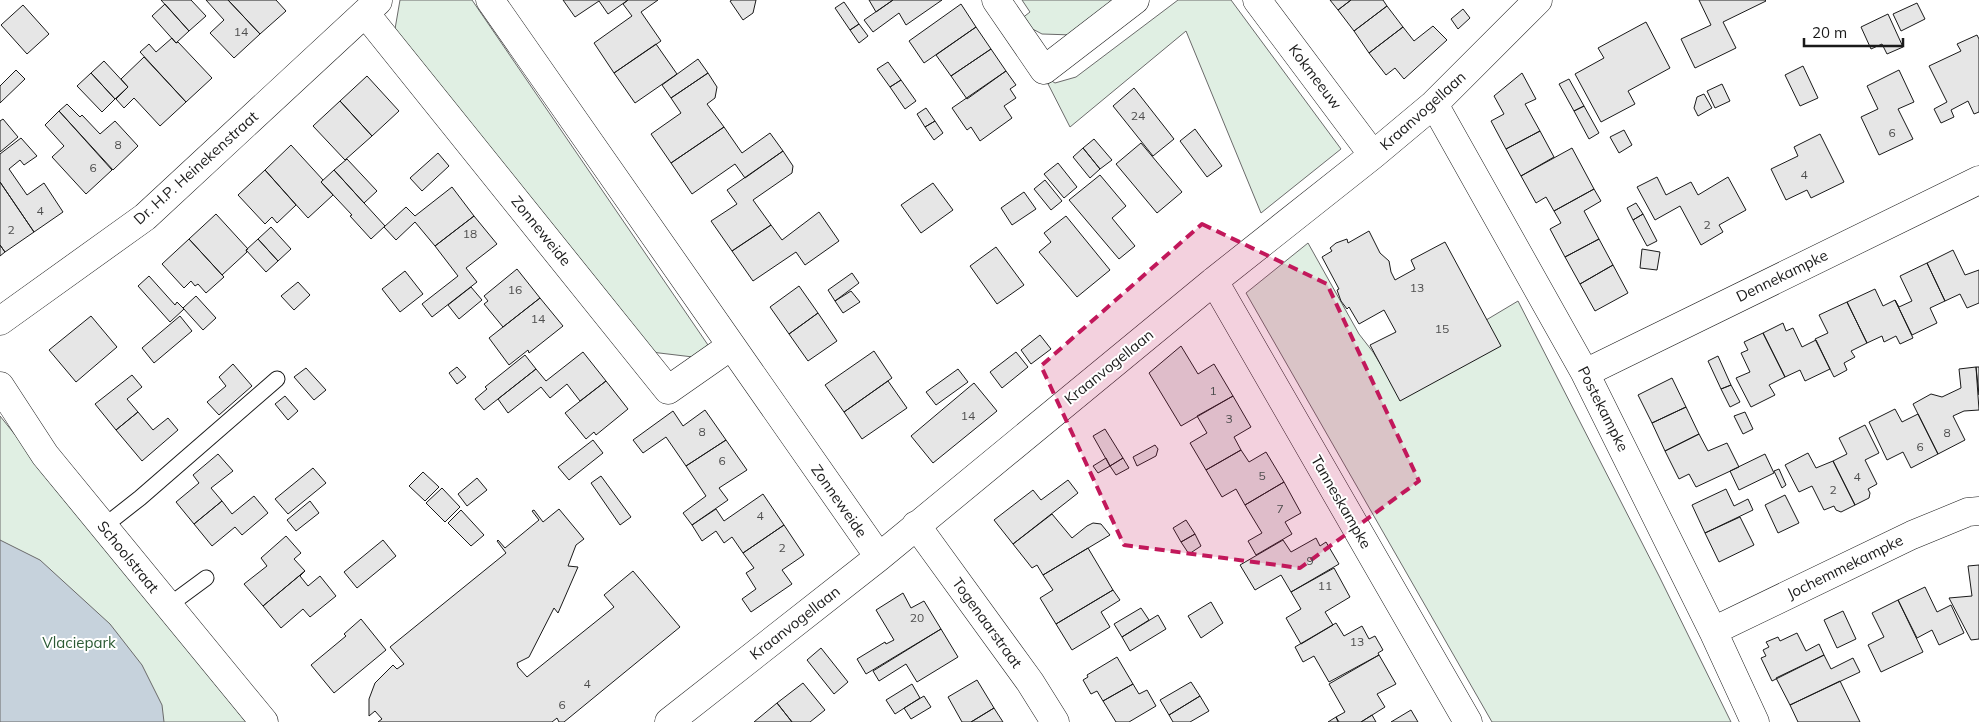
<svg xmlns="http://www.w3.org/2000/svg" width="1979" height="722" font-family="Mulish,sans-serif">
  <rect width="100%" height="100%" fill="#fff"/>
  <!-- green -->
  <path fill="#e0efe3" stroke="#6a6a6a" d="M400,0H472L708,345L693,357L651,352L395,29Z
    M1022,0H1117L1073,35L1042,34L1027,26L1021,19L1030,12Z
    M1178,0H1231L1341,149L1261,213L1186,31L1070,127L1044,76L1055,83L1076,77Z
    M1308,243L1359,334L1373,352L1389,378L1518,301L1659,576L1731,722H1492L1246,293Z
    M0,416L246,722H0Z"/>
  <!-- water -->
  <path fill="#c6d2dc" stroke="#6a6a6a" d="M0,540L40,560L110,624L142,665L162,705L164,722H0Z"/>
  <!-- building -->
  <path fill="#e6e6e6" stroke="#1a1a1a" d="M161,0H191L206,16L189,31Z
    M206,0H228L260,34L234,58L210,33L224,20Z
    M228,0H276L286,11L260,34Z
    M563,0H628L608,14L599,1L575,17Z
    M628,0H658L641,12L661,41L614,73L594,43L632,16L623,4Z
    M732,0H756L753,13L743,20L730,1Z
    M869,0H893L876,12Z
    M893,0H942L906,25L899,13L873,32L864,20Z
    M1330,0H1351L1338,10Z
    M1351,0H1383L1387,6L1354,31L1338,10Z
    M1699,0H1765L1766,1L1723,22L1736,48L1695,68L1681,39L1711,25Z
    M844,2L859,24L850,30L835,8Z
    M1917,3L1925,19L1901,31L1893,14Z
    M165,4L189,31L176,43L152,16Z
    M961,4L976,27L924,63L909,41Z
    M23,5L49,34L27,54L1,25Z
    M1387,6L1403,27L1369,53L1354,31Z
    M1463,9L1470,18L1458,29L1451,19Z
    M1888,14L1903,47L1887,54L1882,44L1871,49L1861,27Z
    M1646,22L1670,68L1628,91L1635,104L1601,122L1575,74L1604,58L1598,48Z
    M859,24L868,36L859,43L850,30Z
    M1433,26L1447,40L1404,79L1395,68L1386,75L1369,53L1403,27L1414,41Z
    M976,27L991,49L951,76L936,55Z
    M1977,35L1979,39V112L1974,114L1968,101L1951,110L1954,117L1941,123L1934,109L1947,102L1929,66L1961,51L1957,44Z
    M172,38L176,43L178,42L212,78L186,102L140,52L149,44L156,52Z
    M656,44L677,74L635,103L614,73Z
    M991,49L1006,71L967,99L951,76Z
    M144,57L186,102L160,126L134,98L124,108L116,99L128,87L121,79Z
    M698,59L708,73L671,98L662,85Z
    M104,61L128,87L115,99L91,73Z
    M888,62L901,80L890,87L877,69Z
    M1803,66L1818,98L1800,106L1785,75Z
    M16,70L25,79L0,103V86Z
    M1899,70L1914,102L1898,109L1913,139L1879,155L1861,117L1878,109L1867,86Z
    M1006,71L1016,85L1010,89L1016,98L1004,106L1012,118L980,141L971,127L967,130L952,108Z
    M91,73L115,99L102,112L77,86Z
    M708,73L717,87L715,98L707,104L724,127L671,163L651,134L681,113L671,98Z
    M1522,73L1536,99L1525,104L1540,131L1506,149L1491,121L1504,114L1494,96Z
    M367,76L399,111L372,136L340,101Z
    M1569,79L1584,106L1574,111L1559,84Z
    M901,80L916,101L905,109L890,87Z
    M1722,84L1730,101L1715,108L1707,91Z
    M1134,88L1174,139L1153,156L1113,106Z
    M1704,94L1712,108L1698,116L1694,108L1697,97Z
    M340,101L372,136L345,160L313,126Z
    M67,104L80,117L82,115L100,134L115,121L138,146L113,170L59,111Z
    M1584,106L1599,133L1589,139L1574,111Z
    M926,108L935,121L925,127L917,114Z
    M59,111L112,170L86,194L52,157L64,146L45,125Z
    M3,119L18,137L0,152V121Z
    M935,121L943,133L934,140L925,127Z
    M724,127L742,153L770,133L783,151L745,178L735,164L692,194L671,163Z
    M1195,129L1222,166L1207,177L1180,141Z
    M1624,130L1632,145L1619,153L1610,137Z
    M1540,131L1554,157L1521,176L1506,149Z
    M1820,134L1844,182L1811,198L1807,190L1786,200L1771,169L1798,156L1794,147Z
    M21,138L37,156L24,165L20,160L9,169L27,195L44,183L63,212L34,232L0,182V154Z
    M1094,139L1112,160L1100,169L1083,148Z
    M1141,143L1182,192L1157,213L1116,164Z
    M291,145L323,180L321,182L333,195L308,218L265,170Z
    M1083,148L1100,169L1090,178L1073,157Z
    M1572,148L1594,189L1554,211L1546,197L1536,203L1521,176Z
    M783,151L793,166L792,173L753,200L771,225L732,251L711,221L737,204L727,190Z
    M438,153L449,166L422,191L410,178Z
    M347,159L377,191L364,203L334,170Z
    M1058,163L1077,187L1064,198L1044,174Z
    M265,170L296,205L277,223L272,217L265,224L238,195Z
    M334,170L385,226L371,239L350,216L352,215L321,182Z
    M1100,175L1126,206L1112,218L1135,246L1119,259L1069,200Z
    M1657,177L1666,195L1691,182L1698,195L1728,177L1746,210L1719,225L1723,232L1701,245L1680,206L1655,220L1637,187Z
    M1045,180L1062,201L1051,210L1034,189Z
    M0,182L34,232L5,252L0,245Z
    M933,183L953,210L921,233L901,205Z
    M452,187L474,216L435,246L415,222L396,240L384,227L406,207L415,216Z
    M1594,189L1601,201L1584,211L1599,239L1565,257L1550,229L1561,223L1554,211Z
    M1024,192L1036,209L1012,225L1001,208Z
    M1636,203L1643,214L1633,220L1627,208Z
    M819,212L839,241L805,265L796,252L753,281L732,251L771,225L782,240Z
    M216,214L248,249L246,250L247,252L222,275L189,239Z
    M1643,214L1657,241L1647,246L1633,220Z
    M474,216L497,244L466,268L477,282L432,317L422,304L458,276L435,246Z
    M1066,216L1110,270L1077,297L1039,252L1051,242L1044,233Z
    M271,227L291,249L278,261L258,239Z
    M1369,231L1380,253L1389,261L1391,272L1395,280L1415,269L1411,260L1445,242L1501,346L1400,401L1370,345L1396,332L1384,310L1359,324L1349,307L1347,309L1341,301L1337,290L1339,289L1322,257L1332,251L1330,248L1336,243L1347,239L1348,243Z
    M189,239L224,277L206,293L198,284L195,286L191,281L184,288L162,264Z
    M258,239L278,261L266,272L246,250Z
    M1599,239L1613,265L1580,284L1565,257Z
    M0,245L5,252L0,256Z
    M996,247L1024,285L997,304L970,266Z
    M1642,249L1660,252L1657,270L1640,268Z
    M1953,250L1965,275L1979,270V303L1967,308L1960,294L1945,301L1927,263Z
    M1927,263L1945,301L1930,308L1937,323L1912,335L1895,300L1899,307L1912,301L1900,276Z
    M1613,265L1628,293L1595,311L1580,284Z
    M517,269L540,298L503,327L484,304L488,301L484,296Z
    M405,271L423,294L400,312L382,289Z
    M852,273L859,283L835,301L828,290Z
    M149,276L175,305L177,302L184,309L170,322L138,286Z
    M298,282L310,295L294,310L281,296Z
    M799,286L818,313L789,334L770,307Z
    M471,287L482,300L459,319L448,305Z
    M1875,289L1883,306L1895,300L1913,338L1900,344L1896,336L1884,342L1882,336L1867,343L1847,302Z
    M851,291L860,302L843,313L835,301Z
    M196,296L216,318L203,330L183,308Z
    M540,298L563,326L529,353L528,350L509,365L489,338Z
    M1847,302L1867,343L1851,351L1855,357L1844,363L1847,370L1834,377L1815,339L1828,333L1819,315Z
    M818,313L837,341L808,361L789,334Z
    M91,316L117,347L76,382L49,350Z
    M180,316L192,331L154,363L142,348Z
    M1783,323L1786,331L1793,328L1802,347L1816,340L1830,369L1805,381L1800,370L1785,377L1763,333Z
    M1763,333L1785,377L1769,385L1775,395L1751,407L1736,378L1750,372L1741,353L1748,350L1744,342Z
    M1040,335L1051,349L1031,364L1021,350Z
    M1181,346L1198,374L1214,364L1233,396L1181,426L1149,373Z
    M874,351L892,378L844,412L825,385Z
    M583,352L606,381L580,401L567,384L550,398L541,387L508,413L498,399L536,369L546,381Z
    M1016,352L1028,367L1002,388L990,372Z
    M525,355L536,369L484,410L475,399L487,389L485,387Z
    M1718,356L1731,385L1721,389L1708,361Z
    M233,364L252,386L219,415L207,402L226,386L219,377Z
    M457,367L466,377L457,384L449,373Z
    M1976,367L1979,410L1964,411L1953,416L1965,440L1938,454L1913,404L1931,394L1942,397L1961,388L1959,369Z
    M1976,367H1979V395Z
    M306,368L326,390L314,400L294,377Z
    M958,369L968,382L936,405L926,392Z
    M132,375L142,387L127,399L138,412L116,430L95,404Z
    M1672,378L1686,407L1652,423L1638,395Z
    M606,381L628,409L596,435L594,432L586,439L565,413Z
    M888,381L907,408L862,439L844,412Z
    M974,383L997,411L933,463L911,436Z
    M1731,385L1740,402L1730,407L1721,389Z
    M285,396L298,411L288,420L275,404Z
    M1233,396L1251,427L1234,437L1241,450L1206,470L1190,443L1207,433L1197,416Z
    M1686,407L1699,434L1665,451L1652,423Z
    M1895,409L1902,422L1918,414L1938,454L1911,468L1903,452L1887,460L1869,422Z
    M705,410L726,440L686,466L666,437L643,453L633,440L673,411L683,426Z
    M138,412L153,430L168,418L178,430L142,461L116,430Z
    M1745,412L1753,429L1743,434L1734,416Z
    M1865,425L1879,453L1865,460L1877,484L1868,489L1870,493L1869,498L1855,505L1833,461L1847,454L1839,438Z
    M1105,429L1123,458L1110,466L1093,436Z
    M1699,434L1708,451L1727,443L1739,467L1696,487L1689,474L1679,479L1665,451Z
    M593,440L603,453L569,480L558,467Z
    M726,440L747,470L719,488L728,500L692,525L683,513L706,496L686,466Z
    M1155,445L1158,449L1156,456L1137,466L1133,457Z
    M1241,450L1249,462L1266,452L1284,482L1245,505L1236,489L1222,497L1206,470Z
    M1808,453L1816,468L1833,461L1855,505L1841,512L1836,510L1834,506L1824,510L1812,486L1799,492L1785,465Z
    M218,454L233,471L211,488L222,501L194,524L176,502L199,483L193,475Z
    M1765,454L1774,473L1739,490L1730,471Z
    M1106,458L1110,466L1098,473L1093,466Z
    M1123,458L1129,468L1116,475L1110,466Z
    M313,468L326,483L288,514L275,499Z
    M1779,469L1786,485L1782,488L1774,471Z
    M423,472L439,487L425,501L409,486Z
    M601,476L631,517L620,525L591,483Z
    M477,478L487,490L467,506L458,494Z
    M1068,480L1078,493L1013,544L994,520L1033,490L1041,500Z
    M1284,482L1301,513L1285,522L1292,534L1256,555L1248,541L1262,533L1245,505Z
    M442,488L460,507L445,522L426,503Z
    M1726,489L1734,506L1748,499L1753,510L1705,533L1692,505Z
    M763,494L784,525L743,553L732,537L724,543L716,531L702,541L692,525L716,509L724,521Z
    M1785,495L1799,523L1778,533L1765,505Z
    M254,496L268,513L242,535L235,527L212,546L194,524L222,501L232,514Z
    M310,501L319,513L296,531L287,520Z
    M559,509L584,539L576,545L568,566L578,567L558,613L554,608L529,657L517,663L518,667L527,677L614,607L604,595L633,571L680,627L564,722H559L557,718L552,722H378L382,719L375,711L369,716V699L375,683L393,665L397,669L404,664L390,647L506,553L497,541L498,540L505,548L539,520L532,511L534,510L543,522Z
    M461,510L484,535L471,546L448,523Z
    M1052,514L1072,538L1087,526L1093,523L1101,524L1110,535L1043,575L1037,565L1032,568L1013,544Z
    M1740,517L1754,545L1719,562L1705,533Z
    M1186,520L1195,534L1181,542L1173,528Z
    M784,525L804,555L782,570L792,584L751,612L742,599L756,589L746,573L754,568L743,553Z
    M1195,534L1201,546L1189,554L1181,542Z
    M286,536L301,553L294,559L305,571L263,606L244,584L267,566L261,558Z
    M1316,538L1320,546L1326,542L1339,564L1291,592L1281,575L1255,590L1240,565L1283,540L1291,552Z
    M383,540L396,556L357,588L344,572Z
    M1088,548L1113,590L1056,624L1040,598L1053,590L1043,575Z
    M1979,565V639L1971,640L1949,598L1972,596L1968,566Z
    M1334,568L1350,597L1325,612L1333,625L1301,644L1286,618L1301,609L1291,592Z
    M305,571L300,576L308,586L320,576L336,596L310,617L303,609L281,628L263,606Z
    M1925,587L1937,612L1951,605L1964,633L1939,645L1932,630L1917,638L1898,600Z
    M1113,590L1120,600L1101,612L1110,627L1072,650L1056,624Z
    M903,593L911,608L924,601L941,629L866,674L857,659L885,642L886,644L894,640L876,610Z
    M1898,600L1923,652L1881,672L1868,645L1884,637L1872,613Z
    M1211,602L1223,623L1201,638L1188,616Z
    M1141,608L1149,620L1122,637L1114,624Z
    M1843,611L1856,639L1837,648L1824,620Z
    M1158,615L1166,629L1130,651L1122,637Z
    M361,619L386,650L334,693L311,665L346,636L344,634Z
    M1336,623L1344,636L1362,626L1369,639L1375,636L1383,650L1378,653L1379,655L1329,682L1314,656L1303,662L1295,647Z
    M941,629L958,657L917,682L906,664L879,681L873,671Z
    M1797,633L1806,651L1819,644L1824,655L1772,681L1761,658L1766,656L1763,650L1769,647L1766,642L1778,637L1780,641Z
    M821,648L848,682L834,694L807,660Z
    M1379,655L1396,684L1377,694L1385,707L1361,722H1339L1336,717L1345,712L1329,684Z
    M1824,655L1831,669L1853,658L1860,672L1790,705L1776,678Z
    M1117,657L1133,684L1103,701L1097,691L1091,694L1083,680L1088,677L1087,675Z
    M977,680L994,708L971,722H962L948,697Z
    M1840,681L1860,722H1798L1790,705Z
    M1191,682L1200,696L1169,715L1160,700Z
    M803,683L825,710L810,722H792L777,703Z
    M912,684L920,698L895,714L886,700Z
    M1133,684L1139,694L1147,690L1156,706L1129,722H1116L1103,701Z
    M924,696L931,707L911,719L904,708Z
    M1200,696L1209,711L1190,722H1173L1169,715Z
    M777,703L792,722H754Z
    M994,708L1003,722H971Z
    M1411,710L1418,722H1391Z
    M1372,715L1376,722H1361Z
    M1336,717L1338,722H1328Z"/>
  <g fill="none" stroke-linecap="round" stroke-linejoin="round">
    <!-- lane casing -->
    <g stroke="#1a1a1a" stroke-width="17">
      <path id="lane" d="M103,527L140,498L277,379
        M168,606L206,578"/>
    </g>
    <!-- street casing -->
    <g stroke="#1a1a1a" stroke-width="29">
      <path id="street" d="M490,0L879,557
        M996,0L1044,70L1135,0
        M1257,0L1373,155
        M365,13L668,390L731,346
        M1434,104L1585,373L1713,631L1755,722
        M1214,281L1468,722
        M0,321L145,217L378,1
        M1585,373L1979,180
        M916,525L1030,682L1055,722
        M1713,631L1912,535L1968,512L1979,511
        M669,722L879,557L1214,281L1373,155L1434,104L1538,0"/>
    </g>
    <!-- secondary casing -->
    <g stroke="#1a1a1a" stroke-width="29">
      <path id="secondary" d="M0,386L45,455L264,722"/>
    </g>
    <!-- lane -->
    <use href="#lane" stroke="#fff" stroke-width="15"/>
    <!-- street -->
    <use href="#street" stroke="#fff" stroke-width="28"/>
    <!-- secondary -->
    <use href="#secondary" stroke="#fff" stroke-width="28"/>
  </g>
  <!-- marked area -->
  <path fill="#c2185b" fill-opacity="0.2" stroke="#c2185b" stroke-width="4" stroke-dasharray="10 6" stroke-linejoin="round" d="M1202,224L1327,284L1419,481L1300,568L1124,545L1041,366Z"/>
  <g text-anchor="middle" stroke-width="4" stroke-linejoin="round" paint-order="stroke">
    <!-- number labels -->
    <g font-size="12" fill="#4d4d4d">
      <text x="241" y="36">14</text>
      <text x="1138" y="120">24</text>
      <text x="1892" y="137">6</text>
      <text x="118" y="149">8</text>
      <text x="93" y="172">6</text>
      <text x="1804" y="179">4</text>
      <text x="40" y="215">4</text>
      <text x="1707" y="229">2</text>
      <text x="11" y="234">2</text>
      <text x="470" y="238">18</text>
      <text x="1417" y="292">13</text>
      <text x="515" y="294">16</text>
      <text x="538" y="323">14</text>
      <text x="1442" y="333">15</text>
      <text x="1213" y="395">1</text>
      <text x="968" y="420">14</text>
      <text x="1229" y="423">3</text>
      <text x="702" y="436">8</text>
      <text x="1947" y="437">8</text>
      <text x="1920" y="451">6</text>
      <text x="722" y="465">6</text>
      <text x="1262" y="480">5</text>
      <text x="1857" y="481">4</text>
      <text x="1833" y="494">2</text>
      <text x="1280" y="513">7</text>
      <text x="760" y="520">4</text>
      <text x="782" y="552">2</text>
      <text x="1310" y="565">9</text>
      <text x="1325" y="590">11</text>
      <text x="917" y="622">20</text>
      <text x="1357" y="646">13</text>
      <text x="587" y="688">4</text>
      <text x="562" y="709">6</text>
    </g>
    <!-- street labels -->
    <g font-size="15" fill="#1a1a1a" stroke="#fff">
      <text transform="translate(1315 77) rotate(53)" y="5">Kokmeeuw</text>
      <text transform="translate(1423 111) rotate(-42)" y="5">Kraanvogellaan</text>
      <text transform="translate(196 168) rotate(-42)" y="5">Dr. H.P. Heinekenstraat</text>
      <text transform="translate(541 231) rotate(51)" y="5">Zonneweide</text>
      <text transform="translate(1782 276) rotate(-26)" y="5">Dennekampke</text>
      <text transform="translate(1109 367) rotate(-39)" y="5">Kraanvogellaan</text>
      <text transform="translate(1603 409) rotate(63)" y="5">Postekampke</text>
      <text transform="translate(839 501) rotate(55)" y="5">Zonneweide</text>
      <text transform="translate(1341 502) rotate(60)" y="5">Tanneskampke</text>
      <text transform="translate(128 557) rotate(51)" y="5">Schoolstraat</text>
      <text transform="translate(1845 567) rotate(-26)" y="5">Jochemmekampke</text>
      <text transform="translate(795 623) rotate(-38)" y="5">Kraanvogellaan</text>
      <text transform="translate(987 623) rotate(54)" y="5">Togenaarstraat</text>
    </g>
    <!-- park labels -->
    <g font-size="15" fill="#2b5a34" stroke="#fff">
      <text x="79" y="648">Vlaciepark</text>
    </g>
  </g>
  <!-- scale -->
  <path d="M1804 38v8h99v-8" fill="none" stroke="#1a1a1a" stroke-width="2.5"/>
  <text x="1812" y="38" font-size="15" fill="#1a1a1a" stroke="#ffffff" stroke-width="4" paint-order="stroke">20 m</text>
</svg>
